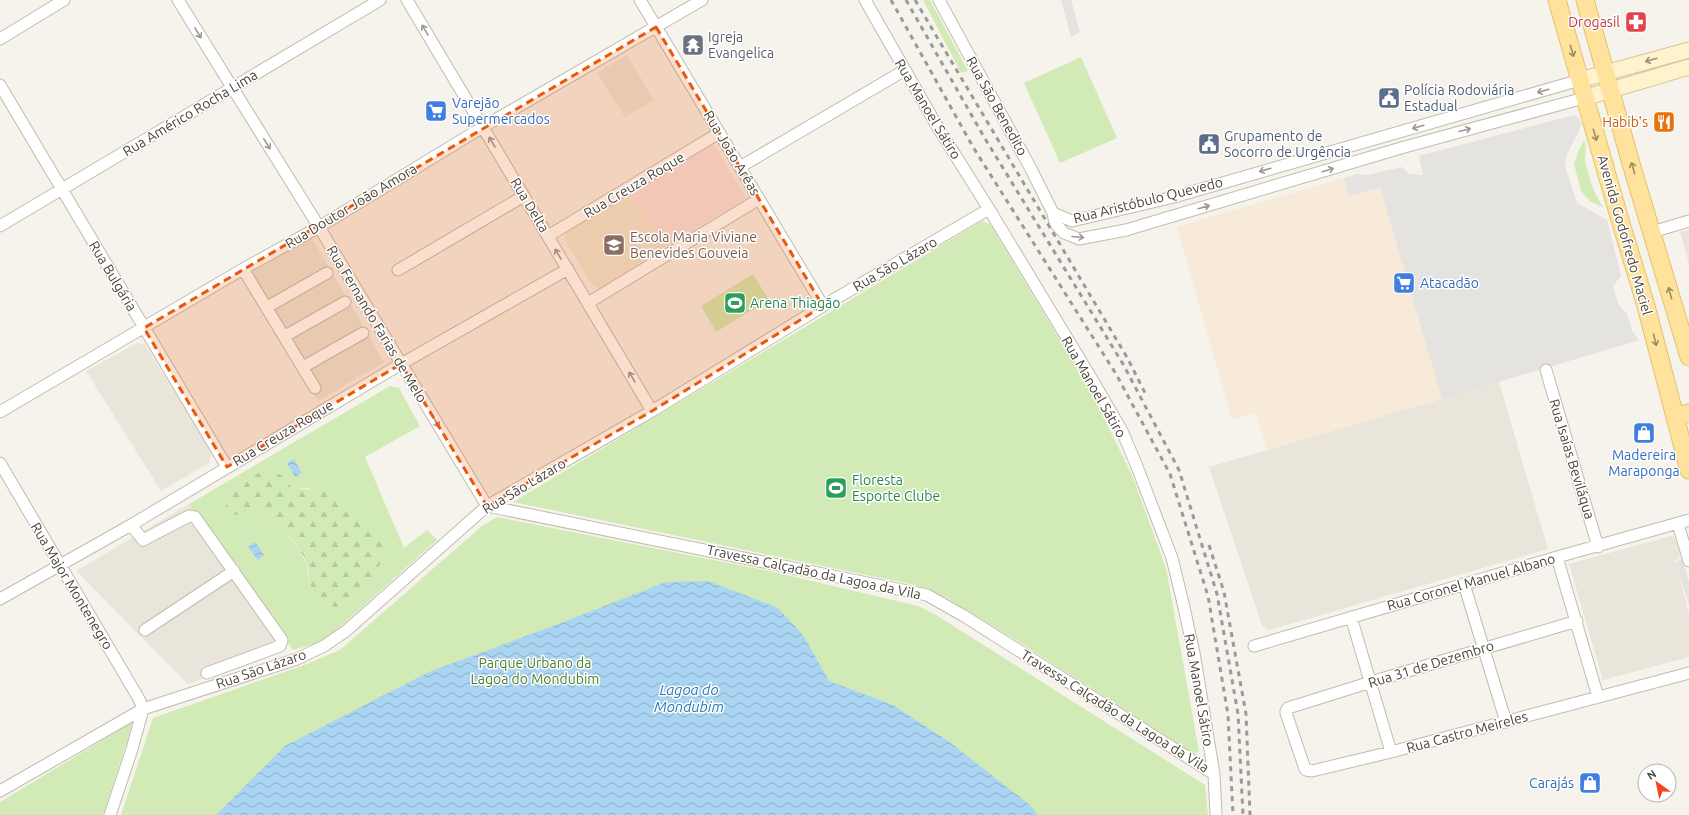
<svg xmlns="http://www.w3.org/2000/svg" width="1689" height="815" font-family="Ubuntu,sans-serif">
  <defs>
    <pattern id="forest-firs" width="22" height="20" patternUnits="userSpaceOnUse"><rect width="22" height="20" fill="#d2eab5"/><path d="M5 1l3.5 6h-7zM16 11l3.5 6h-7z" fill="#b6ca9c"/></pattern>
    <pattern id="water-waves" width="16" height="10" patternUnits="userSpaceOnUse"><rect width="16" height="10" fill="#a9d4f2"/><path d="M0 5q4-4 8 0t8 0" fill="none" stroke="#8caec5"/></pattern>
  </defs>
  <rect width="100%" height="100%" fill="#f6f3ec"/>
  <!-- residential -->
  <path fill="#eae5da" d="M627,55L654,100L625,117L597,73Z
    M1689,230V264L1680,232Z
    M312,238L384,362L318,401L243,277Z
    M137,343L145,345L212,451L209,463L161,491L86,371Z
    M1499,382L1548,549L1269,630L1262,625L1209,467Z
    M189,504L287,642L281,650L188,684L76,571Z
    M1671,536L1675,537L1680,555L1678,559L1675,560L1689,613V657L1603,680L1569,564Z"/>
  <!-- commercial -->
  <path fill="#f7ead8" d="M1574,115L1578,117L1581,123L1579,131L1567,154L1565,161L1566,169L1577,203L1607,220L1621,276L1613,286L1618,304L1627,314L1632,331L1639,340L1267,450L1256,413L1232,420L1177,227L1356,174L1367,175L1402,167L1409,174L1423,175L1419,156Z"/>
  <!-- education -->
  <path fill="#efe8d6" d="M630,193L663,249L600,288L592,285L565,240L567,231Z"/>
  <!-- medical -->
  <path fill="#f6e3e0" d="M713,143L746,198L663,249L630,193Z"/>
  <!-- green -->
  <path fill="#d2eab5" fill-rule="evenodd" d="M923,0H930L968,71L961,73Z
    M1081,57L1117,138L1060,163L1024,83Z
    M1584,140C1587,147 1585,152 1585,159C1587,173 1595,197 1604,208L1590,201L1581,191L1574,164L1578,152Z
    M982,221L990,224L1090,390L1132,475L1166,568L1199,751L1194,754L1022,644L947,598L915,585L513,502Z
    M753,274L769,300L716,332L701,306Z
    M390,386L399,388L420,426L365,457L404,548L427,530L437,540L334,632L318,643L293,650L189,504ZM266,468L293,489L309,488L376,571L352,597L311,591C307,548 292,541 265,512L243,513L231,516L225,512C225,493 251,478 266,468Z
    M497,517L774,572L918,606L936,615L1205,785L1208,815H121L153,718L307,664L340,650L482,526Z
    M131,723L132,726L103,815H0V802Z"/>
  <!-- forest -->
  <path fill="url(#forest-firs)" d="M266,468L281,475L293,489C324,488 332,493 357,511C365,517 382,530 384,539C390,566 358,594 338,607L321,605L311,591L309,573L304,557L295,543L265,512L243,513L231,516L225,512C225,493 251,478 266,468Z"/>
  <!-- parking -->
  <path fill="#e5e3e0" d="M1061,0H1071L1080,32L1071,37Z
    M1574,115L1578,117L1581,123L1579,131L1567,154L1565,161L1566,169L1577,203L1607,220L1621,276L1613,286L1618,304L1627,314L1632,331L1639,340L1442,399L1380,187L1349,196L1344,178L1356,174L1367,175L1402,167L1409,174L1423,175L1419,156Z
    M1682,558L1689,582V606L1676,563Z"/>
  <!-- water -->
  <path fill="url(#water-waves)" d="M294,459L302,473L295,477L287,463Z
    M255,542L264,555L258,560L248,547Z
    M708,581L778,608L803,635L829,681L893,705L948,741L1030,805L1038,815H216L285,746L429,672L561,623L666,582Z"/>
  <g fill="none" stroke-linecap="round" stroke-linejoin="round">
    <!-- street casing -->
    <g stroke="#c2bbae" stroke-width="13">
      <path id="street" d="M178,0L319,227L487,506
        M407,0L652,411
        M640,0L823,306
        M865,0L937,126L989,209L1093,381L1122,431L1136,464L1172,558L1183,603L1194,653L1214,774L1216,815
        M939,0L1031,169L1053,213L1055,223L1064,233L1079,239L1126,230L1401,148L1584,98
        M0,39L64,0
        M0,85L227,467
        M740,167L905,70
        M1053,213L1072,221L1174,197L1580,80
        M0,226L380,0
        M1652,232L1689,221
        M548,236L719,133
        M243,269L315,388
        M398,270L524,196
        M588,303L759,199
        M267,307L327,273
        M285,336L345,302
        M303,367L363,333
        M1546,370L1598,547
        M0,412L243,269L319,227L483,127L702,0
        M0,463L139,699L143,709
        M487,506L927,595L964,616L1214,774
        M1678,524L1689,561
        M131,525L143,540L189,516L195,517L282,640L280,646L207,673
        M1557,557L1598,697
        M1464,584L1506,722
        M0,599L131,525L401,364L568,269
        M1351,617L1391,752
        M1577,621L1371,682L1288,708L1286,711V713L1305,769L1306,770L1312,771L1391,752L1689,673
        M145,630L234,571
        M1254,646L1557,557L1689,520
        M0,791L143,709L297,659L324,646L346,631L487,506L652,411L823,306L989,209
        M110,815L132,749L143,709"/>
    </g>
    <!-- secondary casing -->
    <g stroke="#d6c79b" stroke-width="17">
      <path id="secondary" d="M1580,80L1689,50
        M1584,98L1689,67"/>
    </g>
    <!-- primary casing -->
    <g stroke="#e6c16a" stroke-width="19">
      <path id="primary" d="M1557,0L1620,220L1646,306L1689,470
        M1585,0L1632,167L1689,357
        M1675,416L1689,413"/>
    </g>
    <!-- street -->
    <use href="#street" stroke="#fff" stroke-width="11"/>
    <!-- secondary -->
    <use href="#secondary" stroke="#fff3cd" stroke-width="15"/>
    <!-- primary -->
    <use href="#primary" stroke="#ffe39c" stroke-width="17"/>
    <!-- rail -->
    <path stroke="#9a9a9a" stroke-width="3" stroke-dasharray="5 5" stroke-linecap="butt" d="M891,0L973,147L1116,374L1170,474L1208,596L1228,715L1233,815
      M906,0L984,137L1123,364L1179,470L1217,594L1238,714L1243,815
      M915,0L1128,359L1145,393
      M1209,545L1224,592L1246,714L1250,815"/>
  </g>
  <!-- one-way arrows -->
  <defs><path id="oneway-shaft" d="M-6 0H5M1.5-3L5.5 0L1.5 3" fill="none" stroke-width="1.6" stroke-linecap="round" stroke-linejoin="round"/></defs>
  <g stroke="#9c9892">
    <use href="#oneway-shaft" transform="translate(425 30) rotate(-121)"/>
    <use href="#oneway-shaft" transform="translate(198 33) rotate(59)"/>
    <use href="#oneway-shaft" transform="translate(1543 91) rotate(164)"/>
    <use href="#oneway-shaft" transform="translate(1418 127) rotate(164)"/>
    <use href="#oneway-shaft" transform="translate(1465 130) rotate(-15)"/>
    <use href="#oneway-shaft" transform="translate(492 142) rotate(-121)"/>
    <use href="#oneway-shaft" transform="translate(267 144) rotate(58)"/>
    <use href="#oneway-shaft" transform="translate(1265 170) rotate(164)"/>
    <use href="#oneway-shaft" transform="translate(1328 170) rotate(-17)"/>
    <use href="#oneway-shaft" transform="translate(1204 207) rotate(-16)"/>
    <use href="#oneway-shaft" transform="translate(1078 237) rotate(5)"/>
    <use href="#oneway-shaft" transform="translate(558 254) rotate(-121)"/>
    <use href="#oneway-shaft" transform="translate(632 377) rotate(-121)"/>
    <use href="#oneway-shaft" transform="translate(436 422) rotate(59)"/>
  </g>
  <g stroke="#9c8c66">
    <use href="#oneway-shaft" transform="translate(1572 51) rotate(74)"/>
    <use href="#oneway-shaft" transform="translate(1595 135) rotate(74)"/>
    <use href="#oneway-shaft" transform="translate(1633 168) rotate(-106)"/>
    <use href="#oneway-shaft" transform="translate(1670 293) rotate(-106)"/>
    <use href="#oneway-shaft" transform="translate(1655 340) rotate(76)"/>
  </g>
  <use stroke="#9c937c" href="#oneway-shaft" transform="translate(1651 60) rotate(164)"/>
  <!-- marked area -->
  <path fill="#e8590c" fill-opacity="0.2" stroke="#e8590c" stroke-width="3" stroke-dasharray="8 5" stroke-linejoin="round" d="M656,27L823,306L652,411L487,506L401,364L227,467L144,328Z"/>
  <!-- icons -->
  <defs>
    <g id="pharmacy-square" transform="scale(1.15)"><rect x="-9" y="-9" width="18" height="18" rx="4" fill="#e0444e" stroke="#fff"/><path d="M-2-6h4v4h4v4h-4v4h-4v-4h-4v-4h4Z" fill="#fff"/></g>
    <g id="temple-square" transform="scale(1.15)"><rect x="-9" y="-9" width="18" height="18" rx="4" fill="#6b7280" stroke="#fff"/><path d="M0-6L5-2H3V0L6.5 2.5H4V6H1.5V3h-3V6H-4V2.5H-6.5L-3 0V-2H-5Z" fill="#fff"/></g>
    <g id="civic-square" transform="scale(1.15)"><rect x="-9" y="-9" width="18" height="18" rx="4" fill="#5c6f8a" stroke="#fff"/><path d="M-.6-6.5H3V-4.5H.6V-3L4-1V1h2V6H-6V1h2V-1L-.6-3ZM-1.2 2.5V6h2.4V2.5Z" fill="#fff"/></g>
    <g id="supermarket-square" transform="scale(1.15)"><rect x="-9" y="-9" width="18" height="18" rx="4" fill="#3f7fe0" stroke="#fff"/><path d="M-6-5.5h2.5l.6 2H6L4.5 2H-2.5L-4.4-4H-6ZM-1.5 3.2a1.3 1.3 0 1 0 .1 0ZM3 3.2a1.3 1.3 0 1 0 .1 0Z" fill="#fff"/></g>
    <g id="restaurant-square" transform="scale(1.15)"><rect x="-9" y="-9" width="18" height="18" rx="4" fill="#e8710a" stroke="#fff"/><path d="M-5-6h1v4h1v-4h1v4h1v-4h1v5L-1.5 .5V6h-2V.5L-5-1ZM5-6V6H3V1.5H1.5Q1.5-4 5-6Z" fill="#fff"/></g>
    <g id="school-square" transform="scale(1.15)"><rect x="-9" y="-9" width="18" height="18" rx="4" fill="#8d6e63" stroke="#fff"/><path d="M0-5L7-2L0 1L-7-2ZM-4 1L0 2.5L4 1V4Q0 6-4 4Z" fill="#fff"/></g>
    <g id="stadium-square" transform="scale(1.15)"><rect x="-9" y="-9" width="18" height="18" rx="4" fill="#2e9e5b" stroke="#fff"/><path d="M0-5a6.5 5 0 1 0 0 10a6.5 5 0 1 0 0-10ZM-3.5-1.8h7v3.6h-7Z" fill="#fff"/></g>
    <g id="shop-square" transform="scale(1.15)"><rect x="-9" y="-9" width="18" height="18" rx="4" fill="#3f7fe0" stroke="#fff"/><path d="M-5-2.5h2.3a2.7 3.5 0 0 1 5.4 0H5L5.5 6h-11ZM-1.5-2.5h3a1.5 2.3 0 0 0-3 0Z" fill="#fff"/></g>
  </defs>
  <g fill-rule="evenodd">
    <use href="#pharmacy-square" x="1636" y="22"/>
    <use href="#temple-square" x="693" y="45"/>
    <use href="#civic-square" x="1389" y="98"/>
    <use href="#supermarket-square" x="436" y="111"/>
    <use href="#restaurant-square" x="1664" y="122"/>
    <use href="#civic-square" x="1209" y="144"/>
    <use href="#school-square" x="614" y="245"/>
    <use href="#supermarket-square" x="1404" y="283"/>
    <use href="#stadium-square" x="735" y="303"/>
    <use href="#shop-square" x="1644" y="433"/>
    <use href="#stadium-square" x="836" y="488"/>
    <use href="#shop-square" x="1590" y="783"/>
  </g>
  <g text-anchor="middle" stroke-width="3" stroke-linejoin="round" paint-order="stroke">
    <!-- health labels -->
    <g font-size="14" fill="#be3a42" stroke="#fff" text-anchor="end">
      <text x="1620" y="27">Drogasil</text>
    </g>
    <!-- worship labels -->
    <g font-size="14" fill="#5b616d" stroke="#fff" text-anchor="start">
      <text x="708" y="42">Igreja<tspan x="708" dy="16">Evangelica</tspan></text>
    </g>
    <!-- service labels -->
    <g font-size="14" fill="#4e5e75" stroke="#fff" text-anchor="start">
      <text x="1404" y="95">Polícia Rodoviária<tspan x="1404" dy="16">Estadual</tspan></text>
      <text x="1224" y="141">Grupamento de<tspan x="1224" dy="16">Socorro de Urgência</tspan></text>
    </g>
    <!-- shop labels -->
    <g font-size="14" fill="#366cbe" stroke="#fff" text-anchor="start">
      <text x="452" y="108">Varejão<tspan x="452" dy="16">Supermercados</tspan></text>
      <text x="1420" y="288">Atacadão</text>
      <text x="1644" y="460" text-anchor="middle">Madereira<tspan x="1644" dy="16">Maraponga</tspan></text>
      <text x="1574" y="788" text-anchor="end">Carajás</text>
    </g>
    <!-- street labels -->
    <g font-size="14" fill="#4b4439" stroke="#fff">
      <text transform="translate(997 106) rotate(61)" y="5">Rua São Benedito</text>
      <text transform="translate(928 109) rotate(59)" y="5">Rua Manoel Sátiro</text>
      <text transform="translate(190 113) rotate(-31)" y="5">Rua Américo Rocha Lima</text>
      <text transform="translate(732 153) rotate(59)" y="5">Rua João Arêas</text>
      <text transform="translate(634 185) rotate(-31)" y="5">Rua Creuza Roque</text>
      <text transform="translate(1148 200) rotate(-14)" y="5">Rua Aristóbulo Quevedo</text>
      <text transform="translate(530 205) rotate(59)" y="5">Rua Delta</text>
      <text transform="translate(351 206) rotate(-31)" y="5">Rua Doutor João Amora</text>
      <text transform="translate(1625 235) rotate(74)" y="5">Avenida Godofredo Maciel</text>
      <text transform="translate(895 264) rotate(-30)" y="5">Rua São Lázaro</text>
      <text transform="translate(113 276) rotate(59)" y="5">Rua Bulgária</text>
      <text transform="translate(377 324) rotate(59)" y="5">Rua Fernando Farias de Melo</text>
      <text transform="translate(1094 387) rotate(60)" y="5">Rua Manoel Sátiro</text>
      <text transform="translate(283 433) rotate(-31)" y="5">Rua Creuza Roque</text>
      <text transform="translate(1572 459) rotate(73)" y="5">Rua Isaías Beviláqua</text>
      <text transform="translate(524 486) rotate(-31)" y="5">Rua São Lázaro</text>
      <text transform="translate(814 572) rotate(12)" y="5">Travessa Calçadão da Lagoa da Vila</text>
      <text transform="translate(1471 582) rotate(-16)" y="5">Rua Coronel Manuel Albano</text>
      <text transform="translate(72 586) rotate(59)" y="5">Rua Major Montenegro</text>
      <text transform="translate(1431 664) rotate(-17)" y="5">Rua 31 de Dezembro</text>
      <text transform="translate(261 669) rotate(-19)" y="5">Rua São Lázaro</text>
      <text transform="translate(1199 690) rotate(80)" y="5">Rua Manoel Sátiro</text>
      <text transform="translate(1115 711) rotate(32)" y="5">Travessa Calçadão da Lagoa da Vila</text>
      <text transform="translate(1467 732) rotate(-15)" y="5">Rua Castro Meireles</text>
    </g>
    <!-- food labels -->
    <g font-size="14" fill="#c56008" stroke="#fff" text-anchor="end">
      <text x="1648" y="127">Habib's</text>
    </g>
    <!-- education labels -->
    <g font-size="14" fill="#785e54" stroke="#fff" text-anchor="start">
      <text x="630" y="242">Escola Maria Viviane<tspan x="630" dy="16">Benevides Gouveia</tspan></text>
    </g>
    <!-- leisure labels -->
    <g font-size="14" fill="#27864d" stroke="#fff" text-anchor="start">
      <text x="750" y="308">Arena Thiagão</text>
      <text x="852" y="485">Floresta<tspan x="852" dy="16">Esporte Clube</tspan></text>
    </g>
    <!-- park labels -->
    <g font-size="14" fill="#4a7f2a" stroke="#fff">
      <text x="535" y="668">Parque Urbano da<tspan x="535" dy="16">Lagoa do Mondubim</tspan></text>
    </g>
    <!-- water labels -->
    <g font-size="15" font-style="italic" fill="#2e7ab2" stroke="#fff">
      <text x="689" y="695">Lagoa do<tspan x="689" dy="17">Mondubim</tspan></text>
    </g>
  </g>
  <!-- north arrow -->
  <g transform="translate(1657 783) rotate(327)"><circle r="19" fill="#ffffff" stroke="#b7b4b0"/>
  <path d="M0-3L7 15L0 10L-7 15Z" fill="#fc3f1d"/>
  <text y="-6" font-size="11" font-weight="bold" text-anchor="middle" fill="#4b4439">N</text>
  </g>
</svg>
